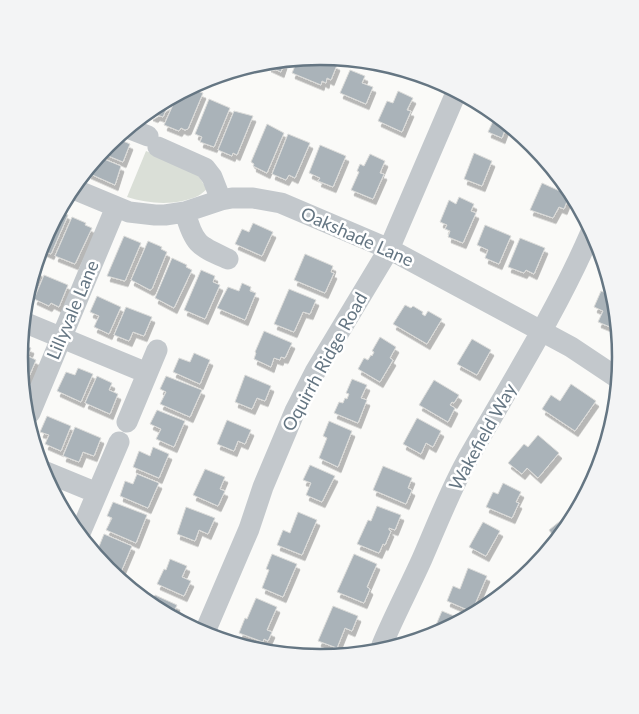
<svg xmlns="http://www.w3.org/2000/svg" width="639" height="714" font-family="Lato,sans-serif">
  <defs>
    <filter id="shadow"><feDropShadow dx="3" dy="5.5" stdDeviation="0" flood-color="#0004"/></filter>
  </defs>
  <rect width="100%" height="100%" fill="#fafaf8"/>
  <!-- green -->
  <path fill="#dadfd7" d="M146,151L195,171L207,189C204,191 202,194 198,196C176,206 149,204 127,197Z"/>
  <!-- building -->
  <path fill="#aab3b9" stroke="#dcdcda" filter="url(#shadow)" d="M313,58L322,61L323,59L337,65L331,80L327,78L326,83L322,81L321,85L292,73L297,61Z
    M284,63L281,72L268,66Z
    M350,70L365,76L362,83L373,87L366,104L340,93Z
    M192,89L203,93L188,129L185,130L181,128L179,131L164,125L176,98L187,91L190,92Z
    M398,91L413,98L407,110L411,111L402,132L378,121L387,101L393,103Z
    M209,99L230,108L214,147L200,142L202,137L195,134Z
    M169,103L163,117L157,115L155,117L150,115Z
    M234,111L253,116L237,155L233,153L232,156L218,150Z
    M490,116L506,127L502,138L488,132L494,119Z
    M267,124L284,133L267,173L253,166L254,164L251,162Z
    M288,134L310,143L295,178L289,175L286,180L272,174Z
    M116,138L130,144L123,162L101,153L107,144Z
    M320,145L346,156L333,187L318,181L320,178L309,173Z
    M474,153L492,161L482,186L464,179Z
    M370,154L385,161L380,173L384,174L373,199L351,190L359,172L357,171L360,164L364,166Z
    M99,157L121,166L115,185L88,173Z
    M542,183L564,193L568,199L564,209L559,207L553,218L530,210Z
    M459,197L474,204L471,211L476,213L463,243L448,237L450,231L445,229L447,225L440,222L449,200L456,204Z
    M62,212L68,215L51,254L40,249L42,242Z
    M72,217L86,223L85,225L92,228L75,264L55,256Z
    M253,223L273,232L262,256L235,244L242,229L249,232Z
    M485,225L511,236L499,264L485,258L488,250L477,245Z
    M124,236L141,243L125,281L107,276Z
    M520,238L545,248L534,274L526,270L524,273L508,267Z
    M148,241L162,247L161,249L167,252L152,289L150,290L131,280Z
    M305,254L333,266L331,272L334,273L325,293L294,280Z
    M172,258L187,265L186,267L192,270L174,308L155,298Z
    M36,270L41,272L31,294Z
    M201,270L215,276L213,282L220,285L205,319L184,310Z
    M44,275L68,285L59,307L51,303L49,306L34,299Z
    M242,283L251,287L250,291L256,293L245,320L217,308L228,287L239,291Z
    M289,289L316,300L310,314L303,312L294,332L274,324Z
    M601,291L608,294L615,329L598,322L603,311L594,307Z
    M97,296L121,307L109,334L94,327L99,316L90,312Z
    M405,305L411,308L413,306L423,312L422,314L425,316L428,311L442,319L427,344L393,324Z
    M126,307L152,317L144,336L133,332L129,341L114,335Z
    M264,331L292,343L285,358L281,357L280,360L274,358L271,367L254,359L256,353L255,352Z
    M380,337L396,347L390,358L393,360L380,382L358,369L364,358L368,360L371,355L372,356L374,352L372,351Z
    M472,339L491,350L477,375L457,364Z
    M21,344L31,348L28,356L36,360L28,379L23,377L19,357Z
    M194,353L210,360L200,384L173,372L179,358L190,362Z
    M78,368L93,374L81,402L57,391L66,372L75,375Z
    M245,375L271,386L265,401L257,398L252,409L235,402Z
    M97,376L112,383L109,390L118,394L110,414L85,403Z
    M166,376L202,390L190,417L160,404L166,392L160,389Z
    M352,379L367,385L361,398L367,400L358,423L334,413L339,402L343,403L345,398L347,399L349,394L346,393Z
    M434,380L459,395L454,403L452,402L450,405L455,408L448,422L419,405Z
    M571,384L596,401L575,431L542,409L551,395L560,401Z
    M157,410L185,421L174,447L156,439L161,429L150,424Z
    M47,416L71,426L61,451L45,444L49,435L40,432Z
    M417,418L441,431L433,447L426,443L421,454L403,444Z
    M227,420L251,430L245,444L238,441L234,451L217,444Z
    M329,421L352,431L338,467L319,458L327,438L323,436Z
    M75,427L101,438L94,456L83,452L79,462L63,456Z
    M538,435L559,453L538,478L527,468L522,474L508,463L524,444L528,447Z
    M153,447L169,454L159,478L133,467L139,451L150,456Z
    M310,465L335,476L322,502L306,495L311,483L303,480Z
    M383,466L412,478L408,488L412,490L406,504L373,490Z
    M205,469L225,477L220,489L225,491L218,506L193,495Z
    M137,474L159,483L148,508L120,496L125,481L133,484Z
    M503,483L521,492L516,502L519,503L512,518L486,507L493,492L498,494Z
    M113,502L147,515L136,543L106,530L112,518L107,516Z
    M377,506L401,515L395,530L389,528V530L391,531L385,545L383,544L379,553L357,544L368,520L371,521Z
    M186,507L215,518L208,534L199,530L195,541L177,534Z
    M298,512L317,520L302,555L277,545L283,530L290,533Z
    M570,513L554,537L549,530Z
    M483,522L500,531L486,556L469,547Z
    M104,534L132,546L121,572L103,564L100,560L103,552L98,549Z
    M272,554L297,564L283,597L262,588L269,570L266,569Z
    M354,554L377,564L367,587L370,589L364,603L337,592Z
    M170,559L187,566L182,577L191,581L184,596L157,584L164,569L166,570Z
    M468,568L487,576L473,609L470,611L447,601L453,586L460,589Z
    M155,595L177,605L173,614L152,600Z
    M256,598L277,607L267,630L272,632L268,641L264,639L263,642L239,633L245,618L247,619Z
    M333,606L358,616L352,631L345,628L337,648L318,641Z
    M442,611L459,618L444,629L436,625Z"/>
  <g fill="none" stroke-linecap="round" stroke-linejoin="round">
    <!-- minor -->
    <path stroke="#c3c8cc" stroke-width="21" d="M130,129L148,136
      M158,147L205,168L212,177L221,200
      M76,190L129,212L155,215H165L185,212L221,200L232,198H253L281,203L389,249L571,347L616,377
      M185,212C194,245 199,246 228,259
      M26,323L147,373
      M30,413L116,207
      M127,422L157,350
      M41,470L97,493
      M81,531L119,442
      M204,634L249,529L263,487L295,411L315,372L389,249L456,93
      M382,645C394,616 409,588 422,559C436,527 449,493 466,462C509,386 556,313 591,232"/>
  </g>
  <g text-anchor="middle" stroke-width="5" stroke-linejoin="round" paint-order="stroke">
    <!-- street labels -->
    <g font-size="18" fill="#657683" stroke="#fff">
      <text transform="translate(357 237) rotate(24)" y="6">Oakshade Lane</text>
      <text transform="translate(73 310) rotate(-67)" y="6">Lillyvale Lane</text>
      <text transform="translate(325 362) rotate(-61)" y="6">Oquirrh Ridge Road</text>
      <text transform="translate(483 437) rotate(-61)" y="6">Wakefield Way</text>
    </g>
  </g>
  <!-- crop -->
  <path d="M0 0H639V714H0ZM28 357a292 292 0 1 1 584 0a292 292 0 1 1-584 0Z" fill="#f3f4f5" fill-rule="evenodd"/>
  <path fill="none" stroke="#657683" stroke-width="2.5" d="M28 357a292 292 0 1 1 584 0a292 292 0 1 1-584 0Z"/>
</svg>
